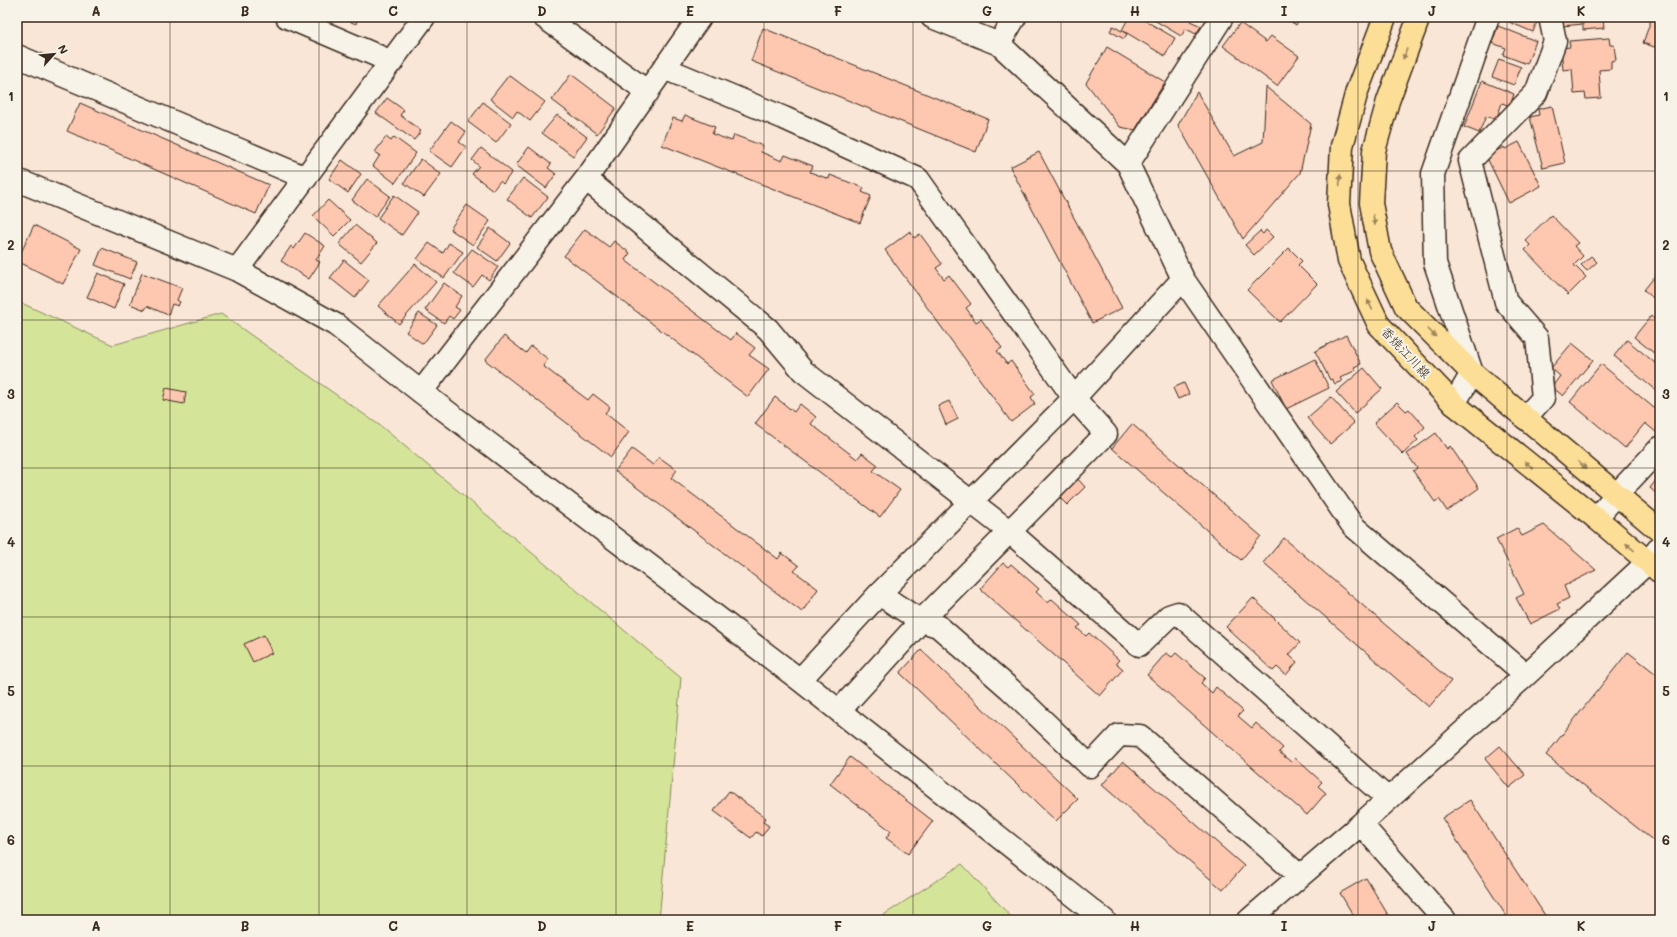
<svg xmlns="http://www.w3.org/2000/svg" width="1677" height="937" font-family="Mali,'Klee One',sans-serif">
  <rect width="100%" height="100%" fill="#f9e6d7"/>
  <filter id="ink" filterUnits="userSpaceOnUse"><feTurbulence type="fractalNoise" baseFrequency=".025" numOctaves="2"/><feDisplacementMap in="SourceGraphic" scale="8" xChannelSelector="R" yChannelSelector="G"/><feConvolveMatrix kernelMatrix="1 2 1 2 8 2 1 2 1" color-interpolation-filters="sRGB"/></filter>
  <g filter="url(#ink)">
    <!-- green -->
    <path fill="#d4e599" stroke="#88885c" d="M17,301L113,345L221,314L382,427L681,678L659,920H17Z
      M962,864L1014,920H876Z"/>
    <!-- building -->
    <path fill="#fec7b0" stroke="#3b2a1e" d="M344,17H358L356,24L344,19Z
      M1129,17H1139L1175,38L1165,56L1122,30Z
      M1149,17H1192L1190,21L1201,26L1196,34L1186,29L1181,36Z
      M1284,17H1301L1296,25Z
      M1511,17H1539L1533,32L1509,22Z
      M1561,17H1603L1604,28L1583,30V24L1562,26Z
      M1652,17H1660V49L1643,43Z
      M1240,23L1266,42L1271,36L1299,56L1277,86L1223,46Z
      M1113,26L1127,34L1124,39L1110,31Z
      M1498,26L1536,41L1527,64L1503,55L1506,48L1492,43Z
      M763,28L988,119L976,152L751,61Z
      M1609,38L1610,45H1614L1616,60L1611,61V69L1599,70L1601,98L1586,99L1585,93L1574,94L1572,69L1563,70L1561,48L1570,47L1569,41Z
      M1107,47L1165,82L1135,130L1120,127L1086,83Z
      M1499,59L1521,67L1514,85L1492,77Z
      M571,74L616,108L597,134L552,100Z
      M509,75L545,102L530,121L517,111L513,117L490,99Z
      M1482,81L1514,94L1510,106L1502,103L1496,120L1486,116L1479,133L1464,127Z
      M1266,87L1311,124L1300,173L1243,239L1178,125L1197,92L1234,156L1263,142Z
      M387,98L404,110L400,115L421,131L414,140L376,113Z
      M483,102L511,123L496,143L468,122Z
      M80,103L269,185L256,214L67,131Z
      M1552,106L1565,163L1543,168L1530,117L1539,115L1538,109Z
      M557,115L587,137L573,156L542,133Z
      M685,115L715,127L712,134L732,141L734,135L763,146L761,152L782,161L785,155L813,166L810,172L829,179L830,175L864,188L862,192L871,196L860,223L662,145L673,118L682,121Z
      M451,121L466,132L459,142L466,147L452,167L429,151Z
      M386,137L391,141L394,137L416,153L395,183L373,166L380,155L375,152Z
      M1519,142L1541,186L1509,203L1486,156L1504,147L1505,149Z
      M529,147L551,164L548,168L556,174L546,188L516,165Z
      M481,148L512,172L503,184L500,181L493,190L472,174L479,166L472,160Z
      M1039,152L1122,308L1092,323L1010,167Z
      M421,159L441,174L424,197L404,183Z
      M342,160L361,174L348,193L329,179Z
      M523,178L548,197L532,218L507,199Z
      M367,179L390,196L375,217L352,200Z
      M394,195L418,212L402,235L378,218Z
      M328,200L350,220L334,236L313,216Z
      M467,205L490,221L473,245L450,229Z
      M1551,215L1578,243L1574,246L1583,256L1574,265L1586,277L1568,295L1525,250L1530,245L1525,240Z
      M34,225L81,249L63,284L17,261Z
      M355,225L377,243L361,262L339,244Z
      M490,228L510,243L497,261L477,247Z
      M585,229L609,247L614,241L630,253L625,260L731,340L736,333L755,348L749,355L769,369L748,397L564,256Z
      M1266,230L1273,237L1254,255L1245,245L1260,231L1263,234Z
      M910,231L914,238L920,234L942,264L936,268L944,279L949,275L971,304L966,308L976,322L981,319L1002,348L997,351L1007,364L1011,361L1035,394L1031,397L1035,404L1011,422L885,250Z
      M305,233L325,246L316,260L320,262L309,279L281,261L291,246L294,249Z
      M429,243L443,253L449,243L463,252L444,278L417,259Z
      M102,248L137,262L130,279L95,265Z
      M1289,248L1302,261L1298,265L1317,284L1280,322L1247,290Z
      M472,249L498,267L489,280L482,275L473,287L454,273Z
      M1591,256L1597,262L1587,271L1581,265Z
      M344,260L369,280L355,298L330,278Z
      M415,264L436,282L399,324L378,306Z
      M98,273L124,284L114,309L87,297Z
      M142,273L182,288L177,300L180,302L178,306L172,304L168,315L147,306L145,310L130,304Z
      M1656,275L1660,279V290L1653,298L1644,290Z
      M444,283L462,296L455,307L460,310L453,319L449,316L444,323L425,310Z
      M419,313L437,325L423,344L406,332Z
      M1651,316L1660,324V358L1634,337Z
      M1346,335L1361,364L1354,367L1356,370L1340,378L1342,381L1335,384L1332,379L1330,380L1315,351Z
      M504,336L526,353L531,346L548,359L543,366L588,400L593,394L610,407L605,413L629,432L611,457L485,360Z
      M1627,340L1660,367V394L1614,356Z
      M1572,343L1593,360L1563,396L1552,387L1560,376L1551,368Z
      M1315,359L1329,388L1286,409L1272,380Z
      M1601,364L1660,413V430L1657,433L1645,423L1625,448L1570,402Z
      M1364,368L1382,389L1355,413L1336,392Z
      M1184,383L1189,394L1178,399L1173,388Z
      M166,388L186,392L184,404L163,400Z
      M775,397L794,412L800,404L816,417L811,424L857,459L862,453L878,465L873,471L900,490L880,517L755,424Z
      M1331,397L1354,423L1330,444L1307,418Z
      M949,401L958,419L946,425L938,406Z
      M1397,402L1406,411L1409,409L1425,427L1415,437L1418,440L1403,454L1374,423Z
      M1132,424L1261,536L1241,560L1112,448Z
      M1436,433L1447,449L1450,446L1479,488L1447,511L1439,499L1435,502L1413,471L1417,468L1407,454Z
      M632,449L653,465L659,457L677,470L671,478L778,559L782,553L799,566L794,571L818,589L802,612L615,471Z
      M1660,475V497L1650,488Z
      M1076,477L1085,487L1067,505L1057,495Z
      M1544,525L1596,570L1564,586L1569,598L1557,604L1560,609L1530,624L1516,598L1524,594L1496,539L1517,528L1522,536Z
      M1284,538L1451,681L1429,707L1263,563Z
      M1003,563L1008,567L1011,564L1039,589L1036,592L1048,603L1052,599L1081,625L1077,628L1086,636L1089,633L1119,660L1116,663L1123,669L1100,696L980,589Z
      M1253,598L1300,643L1289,655L1297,662L1286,675L1277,667L1273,671L1226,627Z
      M264,635L272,653L253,662L244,644Z
      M921,650L1078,799L1056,821L900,673Z
      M1628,652L1660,677V846L1546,755Z
      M1166,653L1172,657L1176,653L1205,678L1201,683L1212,693L1216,687L1243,711L1238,716L1252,728L1256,723L1283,748L1279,752L1291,762L1295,758L1322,782L1318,786L1326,793L1307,815L1147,675Z
      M1500,746L1525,775L1509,788L1485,759Z
      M850,757L933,821L908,854L886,838L891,831L830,784Z
      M1123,761L1244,866L1223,890L1102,785Z
      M729,791L766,818L763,822L769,826L762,836L756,832L751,838L714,811Z
      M1470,800L1548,920H1509L1442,818Z
      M1366,878L1391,920H1356L1340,893Z"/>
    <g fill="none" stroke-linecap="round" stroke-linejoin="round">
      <!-- minor casing -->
      <g stroke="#3b2a1e" stroke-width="25">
        <path id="minor" d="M287,17L392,62
          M544,17L648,92
          M932,17L999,44L1128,164L1183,279L1353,526L1526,675
          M999,44L1015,17
          M17,56L306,178
          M664,68L784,118L918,179L1074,398L1106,434L921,621L839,711
          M1128,164L1222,17
          M586,179L768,329L803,371L1010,532L1139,645L1169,616L1178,613L1388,799
          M17,180L237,270L336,325L421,392L800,680L1104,920
          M237,270L424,17
          M421,392L586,179L700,17
          M1454,404L1472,373L1435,263L1433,174L1488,17
          M1525,418L1543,398L1537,338L1506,302L1470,161L1536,93L1555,41L1550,17
          M1596,518L1617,494L1660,448
          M879,594L921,621L938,626L1010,689L1090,766L1119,735L1140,736L1300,876
          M800,680L879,594L1074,398L1183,279
          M1361,824L1445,920
          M1249,920L1361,824L1526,675L1648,562L1660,547"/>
      </g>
      <!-- major casing -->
      <g stroke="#3b2a1e" stroke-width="25">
        <path id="major" d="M1385,17L1357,91L1342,146L1339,204L1349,261L1379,325L1454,404L1596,518L1660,572
          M1419,17L1388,101L1374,151L1371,203L1380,251L1406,307L1472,373L1660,531"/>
      </g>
      <!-- minor -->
      <use href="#minor" stroke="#f7f3e8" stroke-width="22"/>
      <!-- major -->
      <use href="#major" stroke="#fcde96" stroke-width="22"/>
    </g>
    <!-- one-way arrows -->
    <defs><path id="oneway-solid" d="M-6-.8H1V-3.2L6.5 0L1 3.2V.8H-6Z"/></defs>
    <g fill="#9c845a">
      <use href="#oneway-solid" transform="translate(1405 54) rotate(110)"/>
      <use href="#oneway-solid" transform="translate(1340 180) rotate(-87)"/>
      <use href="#oneway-solid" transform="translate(1374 220) rotate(80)"/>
      <use href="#oneway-solid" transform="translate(1370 305) rotate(-116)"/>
      <use href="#oneway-solid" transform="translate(1432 333) rotate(45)"/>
      <use href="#oneway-solid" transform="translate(1529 465) rotate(-141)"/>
      <use href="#oneway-solid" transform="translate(1582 465) rotate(40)"/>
      <use href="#oneway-solid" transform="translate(1630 547) rotate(-140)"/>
    </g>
  </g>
  <!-- grid -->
  <path fill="none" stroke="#3b2a1e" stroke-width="1" stroke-opacity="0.55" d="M170,17V920M319,17V920M467,17V920M616,17V920M764,17V920M913,17V920M1061,17V920M1210,17V920M1358,17V920M1507,17V920M17,171H1660M17,320H1660M17,468H1660M17,617H1660M17,766H1660"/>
  <g text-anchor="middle" stroke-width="4" stroke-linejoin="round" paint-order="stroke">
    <!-- street labels -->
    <g font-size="13" fill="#3b2a1e" stroke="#f7f3e8">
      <text transform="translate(1406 352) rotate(47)" y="5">香焼江川線</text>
    </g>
  </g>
  <!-- margin -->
  <rect width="1677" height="937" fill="none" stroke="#f7f3e8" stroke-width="44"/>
  <!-- north arrow -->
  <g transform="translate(54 54) rotate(63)" stroke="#f7f3e8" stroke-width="3" paint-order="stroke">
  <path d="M0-3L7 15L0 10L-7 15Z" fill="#3b2a1e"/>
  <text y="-6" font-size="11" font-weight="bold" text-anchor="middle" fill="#3b2a1e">N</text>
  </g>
  <rect x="22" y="22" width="1633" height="893" fill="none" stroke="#3b2a1e" stroke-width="1.5"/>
  <g font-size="13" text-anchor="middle" font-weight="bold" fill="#3b2a1e">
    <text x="96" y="16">A</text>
    <text x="245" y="16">B</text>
    <text x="393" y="16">C</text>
    <text x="542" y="16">D</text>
    <text x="690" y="16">E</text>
    <text x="838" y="16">F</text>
    <text x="987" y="16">G</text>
    <text x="1135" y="16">H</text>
    <text x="1284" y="16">I</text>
    <text x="1432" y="16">J</text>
    <text x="1581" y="16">K</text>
    <text x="11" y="101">1</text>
    <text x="1666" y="101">1</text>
    <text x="11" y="250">2</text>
    <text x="1666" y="250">2</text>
    <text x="11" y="399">3</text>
    <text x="1666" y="399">3</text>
    <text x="11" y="547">4</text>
    <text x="1666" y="547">4</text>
    <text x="11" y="696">5</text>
    <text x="1666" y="696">5</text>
    <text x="11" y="845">6</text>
    <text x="1666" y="845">6</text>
    <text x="96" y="931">A</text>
    <text x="245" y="931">B</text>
    <text x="393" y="931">C</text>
    <text x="542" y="931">D</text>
    <text x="690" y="931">E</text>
    <text x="838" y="931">F</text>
    <text x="987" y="931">G</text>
    <text x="1135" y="931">H</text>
    <text x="1284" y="931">I</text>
    <text x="1432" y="931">J</text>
    <text x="1581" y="931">K</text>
  </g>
</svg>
